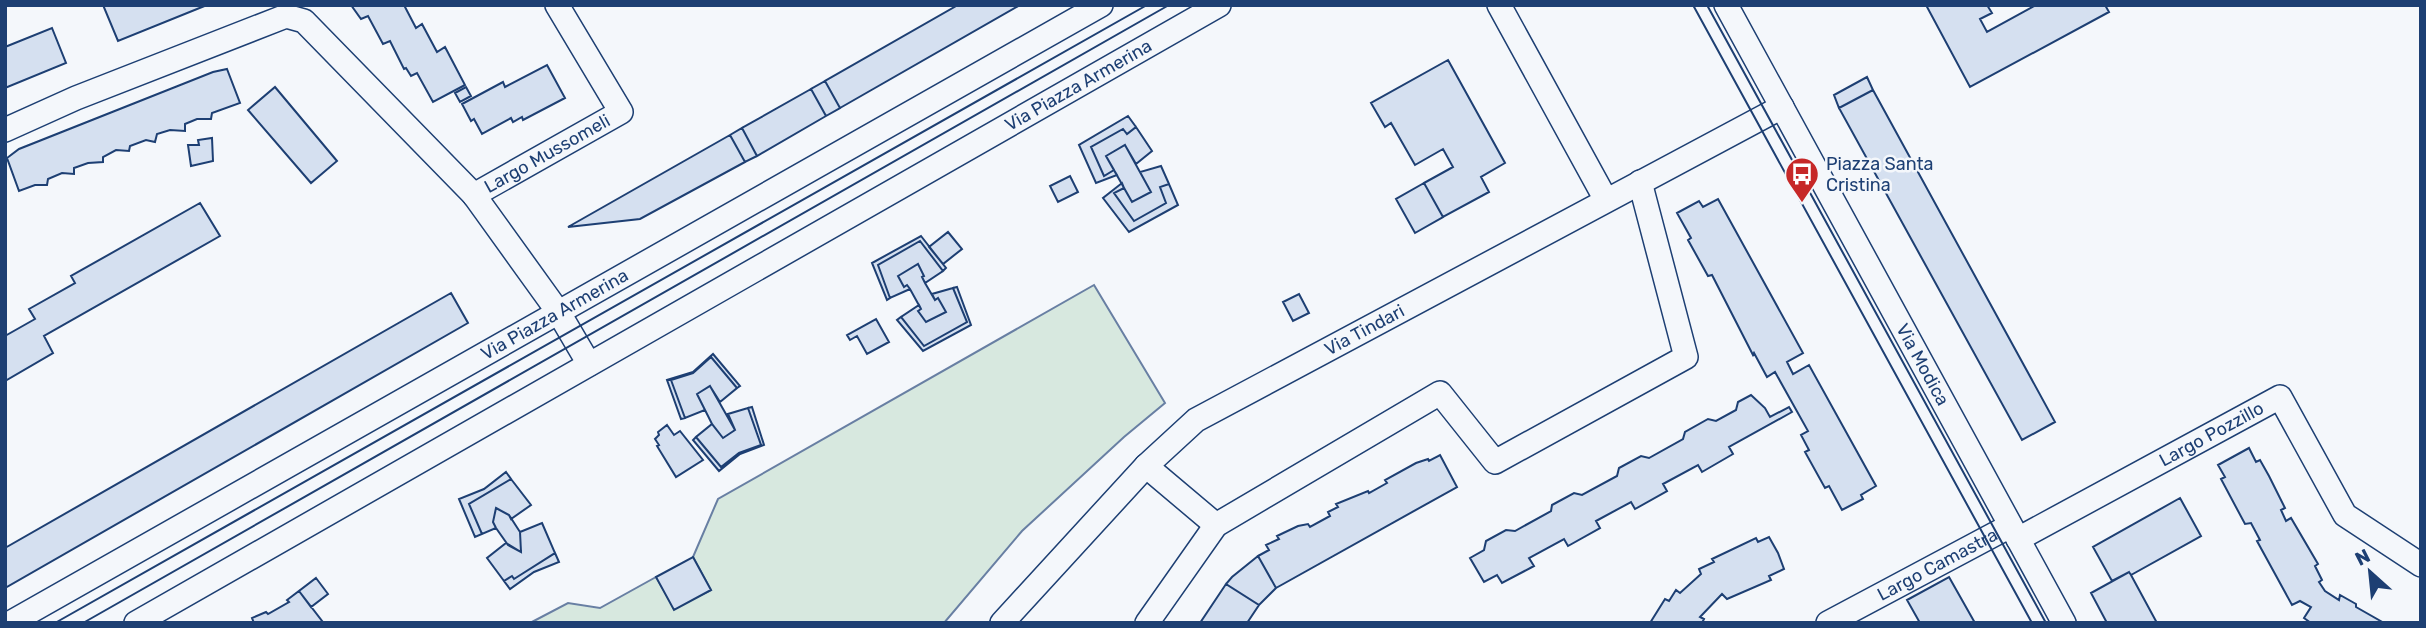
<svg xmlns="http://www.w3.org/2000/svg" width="2426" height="628" font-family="Rubik,sans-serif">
  <rect width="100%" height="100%" fill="#f4f7fb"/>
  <!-- green -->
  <path fill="#d7e8df" stroke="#687fa3" stroke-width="2" d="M1094,285L1165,403L1124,437L1022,531L944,623H530L568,603L600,608L656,577L674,608L711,590L693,557L718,499Z"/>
  <!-- building -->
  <path fill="#d5e0f0" stroke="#1d3f73" stroke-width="2" d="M103,5H207L118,41Z
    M351,5H404L416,28L422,24L437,52L445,47L465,85L433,102L417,73L411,76L406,68L404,69L390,41L383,44L368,16L361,19Z
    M958,5H1020L840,108L825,81Z
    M1926,5H1987L1992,13L1980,19L1987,32L2036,5H2105L2109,12L1970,87Z
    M52,28L66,63L5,88V47Z
    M1448,60L1505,163L1481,177L1489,192L1443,217L1424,183L1453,167L1443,149L1415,165L1391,123L1385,127L1371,103Z
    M547,65L565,98L523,120L522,117L513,122L511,118L482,134L474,119L471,121L462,104L503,82L505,87Z
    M227,69L240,103L212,113L211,119H197L185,124V131L170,130L157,134L155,142L146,140L130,146L129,151L116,150L103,157V162L88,163L74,168V174L62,173L48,179L47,185H35L19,191L7,158L19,149L213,72Z
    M1867,77L1873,90L1839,108L1834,95Z
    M825,81L840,108L826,116L811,89Z
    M275,87L337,161L311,183L248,110Z
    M466,87L471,96L460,102L455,93Z
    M811,89L826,116L757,156L742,128Z
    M1873,90L2055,422L2022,440L1839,108Z
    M1128,116L1136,127L1127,134L1123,129L1091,147L1104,176L1114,170L1117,175L1096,183L1079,145Z
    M1136,127L1152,151L1136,164L1125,145L1106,156L1114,170L1104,176L1091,147L1123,129L1127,134Z
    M742,128L757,156L745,162L730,135Z
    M730,135L745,162L640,219L568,227Z
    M212,138L213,161L191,166L188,145H199L198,140Z
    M1125,145L1151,192L1132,202L1106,156Z
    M1161,166L1169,184L1160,187L1166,203L1134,221L1114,193L1124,188L1132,202L1151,192L1140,172Z
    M1070,176L1078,192L1058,202L1050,186Z
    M1122,183L1124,188L1114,193L1134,221L1166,203L1160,187L1169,184L1178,205L1129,232L1103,198Z
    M1424,183L1443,217L1415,233L1396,199Z
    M1718,199L1803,353L1787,362L1793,374L1809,365L1876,486L1861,495L1863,499L1842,510L1829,486L1825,488L1805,452L1809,450L1801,435L1808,431L1775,372L1767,377L1754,353L1753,355L1712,275L1708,276L1688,240L1691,238L1677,213L1699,201L1703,207Z
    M200,203L220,236L44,336L53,353L5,381V336L35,319L29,309L75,283L71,276Z
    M948,232L962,249L943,264L929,247Z
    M921,236L946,268L943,271L920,241L878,265L890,298L887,300L872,263Z
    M920,241L943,271L925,283L922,277L924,276L918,264L898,276L904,287L907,285L910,289L890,298L878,265Z
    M918,264L924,276L922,277L925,283L935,300L938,298L946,312L926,322L918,311L921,309L910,289L907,285L904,287L898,276Z
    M957,287L971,325L923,351L897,320L901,317L924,346L967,322L953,288Z
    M953,288L967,322L924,346L901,317L919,305L921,309L918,311L926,322L946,312L938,298L935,300L932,294Z
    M451,293L468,323L5,588V548Z
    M1299,294L1309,313L1293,321L1283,302Z
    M876,319L889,342L867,354L857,336L850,340L847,335Z
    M713,354L740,386L737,388L711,357L693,373L671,380L685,418L681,419L667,380L693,372Z
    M711,357L737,388L720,402L710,386L697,394L705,410L685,418L671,380L693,373Z
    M710,386L735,430L723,438L712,424L697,394Z
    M1751,395L1765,408L1770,417L1789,407L1792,412L1729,447L1733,454L1702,472L1698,465L1663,484L1667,491L1635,509L1631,502L1596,521L1600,528L1568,546L1564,539L1529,558L1534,566L1502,583L1497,575L1484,582L1470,558L1484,550L1486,541L1506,530L1515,531L1551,511L1552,505L1574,493L1582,495L1617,476L1619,468L1641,456L1649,458L1683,439L1685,432L1708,419L1716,421L1736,410L1738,402Z
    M752,407L764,445L740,454L719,471L693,440L696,437L721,467L739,453L761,445L748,408Z
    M748,408L761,445L739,453L721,467L696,437L712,424L723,438L735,430L728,414Z
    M667,425L674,435L680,431L703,460L676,477L657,446L659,445L655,439L659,435L658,432Z
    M2249,448L2256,462L2260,460L2269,476L2285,508L2281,510L2286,521L2291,518L2318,564L2315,566L2322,580L2319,582L2325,591L2339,600L2340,595L2356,604V607L2384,623H2311L2304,618L2311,607L2300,601L2292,605L2257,541L2260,540L2251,523L2245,524L2221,479L2225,477L2218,465Z
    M1440,455L1457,487L1276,588L1258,556L1269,550L1266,545L1279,539L1277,536L1298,526L1308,524L1310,527L1330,516L1328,512L1338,507L1336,504L1368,491L1369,493L1387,483L1385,480L1416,463L1428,459L1429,461Z
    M506,472L511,479L469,504L482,534L475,537L459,499L484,489Z
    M511,479L531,505L511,519L509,515L496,508L493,522L496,528L482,534L469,504Z
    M2180,498L2201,536L2131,575L2129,572L2112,581L2093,547Z
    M496,508L509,515L520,532L521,552L508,545L496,528L493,522Z
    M542,523L555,553L514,579L512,576L504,581L487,558L506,543L521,552L520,532Z
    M1769,537L1778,553L1784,569L1769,576L1771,580L1727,599L1722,594L1700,617L1704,619L1702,623H1650L1665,599L1669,601L1676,590L1680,593L1701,574L1699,569L1714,562L1712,559L1756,538L1758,542Z
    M555,553L559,562L534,572L510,589L504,581L512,576L514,579Z
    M1258,556L1276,588L1259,605L1226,584L1232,577Z
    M693,557L711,590L674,610L656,577Z
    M2129,572L2131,575L2157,623H2107L2091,593Z
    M1949,577L1975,623H1920L1907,600Z
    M316,578L328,594L311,607L299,591Z
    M1226,584L1259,605L1247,623H1200Z
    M299,591L322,621L320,623H254L252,618L266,612L268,614L289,602L287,600Z"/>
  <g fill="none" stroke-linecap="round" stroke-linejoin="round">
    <!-- minor casing -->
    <g stroke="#1d3f73" stroke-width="26">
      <g id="minor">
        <path d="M1499,5L1606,200"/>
        <path id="s1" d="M1726,5L2064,623"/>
        <path d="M5,130L76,98L286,16L304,21L474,195L559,313L589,364"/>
        <path id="s2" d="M474,195L621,112L557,5"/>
        <path d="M1146,466L1216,525"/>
        <path id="s3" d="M2018,539L2280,397L2345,515L2421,565"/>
        <path id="s4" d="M10,623L1101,5"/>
        <path id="s5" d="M136,623L1219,5"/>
        <path id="s6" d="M1002,623L1146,466L1196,420L1782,107"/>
        <path d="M1147,623L1216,525L1440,393L1495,462L1686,357L1640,182"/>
        <path id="s7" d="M1828,623L2010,526"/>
      </g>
    </g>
    <!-- minor -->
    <use href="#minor" stroke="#f4f7fb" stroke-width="23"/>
    <!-- tram -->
    <path stroke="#1d3f73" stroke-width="2" d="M1693,5L2032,623
      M1707,5L2046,623
      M55,623L1147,5
      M83,623L1169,5"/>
  </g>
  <!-- icons -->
  <defs>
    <g id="bus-pin" transform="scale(1.75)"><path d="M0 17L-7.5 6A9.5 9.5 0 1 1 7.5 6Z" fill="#c62828" stroke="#f4f7fb"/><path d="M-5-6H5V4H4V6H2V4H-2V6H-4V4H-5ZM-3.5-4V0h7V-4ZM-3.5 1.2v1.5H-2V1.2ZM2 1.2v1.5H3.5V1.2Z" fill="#fff"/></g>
  </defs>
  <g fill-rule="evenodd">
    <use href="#bus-pin" x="1802" y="174"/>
  </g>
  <g text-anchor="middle" stroke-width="5" stroke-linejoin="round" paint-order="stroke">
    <!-- street labels -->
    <g font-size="18" fill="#1d3f73" stroke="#f4f7fb">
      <text dy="6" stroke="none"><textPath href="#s5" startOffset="1085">Via Piazza Armerina</textPath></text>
      <text dy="6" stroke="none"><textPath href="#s2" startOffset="84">Largo Mussomeli</textPath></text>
      <text dy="6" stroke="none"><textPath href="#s4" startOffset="626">Via Piazza Armerina</textPath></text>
      <text dy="6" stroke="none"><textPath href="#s6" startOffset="472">Via Tindari</textPath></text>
      <text dy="6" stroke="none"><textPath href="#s1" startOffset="410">Via Modica</textPath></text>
      <text dy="6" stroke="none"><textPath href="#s3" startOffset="220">Largo Pozzillo</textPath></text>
      <text dy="6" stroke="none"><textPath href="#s7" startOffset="124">Largo Camastra</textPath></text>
    </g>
    <!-- poi labels -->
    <g font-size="18" fill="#1d3f73" stroke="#f4f7fb" text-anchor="start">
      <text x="1826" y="170">Piazza Santa<tspan x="1826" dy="21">Cristina</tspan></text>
    </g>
  </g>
  <!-- border -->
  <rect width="2426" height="628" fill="none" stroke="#1d3f73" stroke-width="14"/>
  <!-- north arrow -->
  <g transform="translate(2370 572) rotate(333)" stroke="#f4f7fb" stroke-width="5" paint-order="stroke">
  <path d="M0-5L12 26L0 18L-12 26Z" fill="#1d3f73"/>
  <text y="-10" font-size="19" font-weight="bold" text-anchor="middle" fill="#1d3f73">N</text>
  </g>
</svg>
